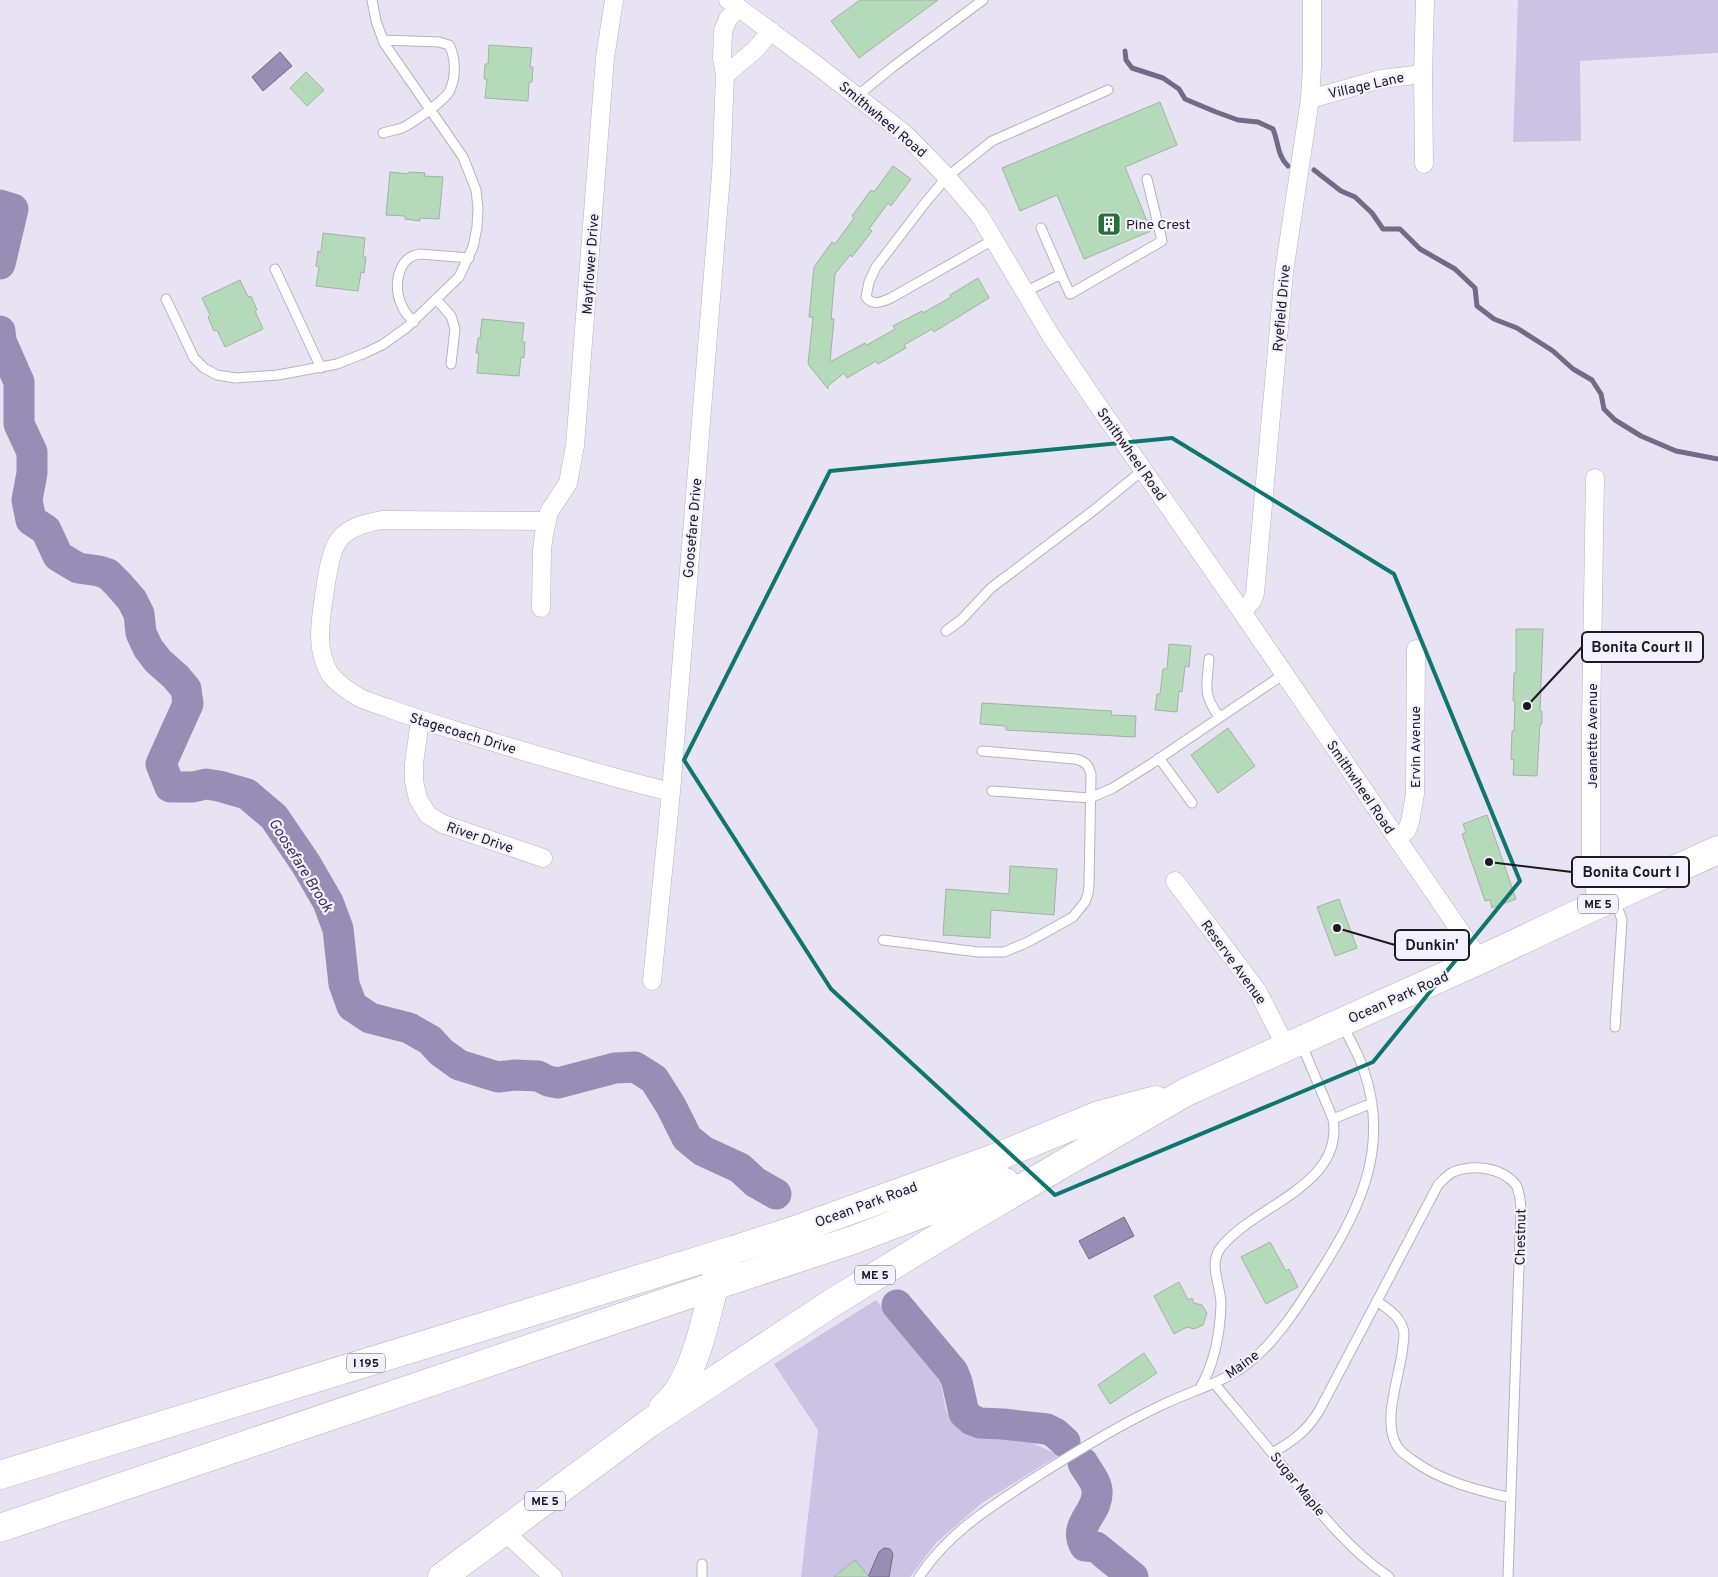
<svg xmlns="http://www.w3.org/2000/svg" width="1718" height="1577" font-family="Overpass,sans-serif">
  <rect width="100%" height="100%" fill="#e7e3f3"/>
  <!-- green -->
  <path fill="#cbc3e4" d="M1518,0H1718V53L1580,61L1581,141L1513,142Z
    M876,1300L940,1379L946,1411L955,1425L968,1434L1017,1436L1059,1455L982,1503L936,1543L910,1577H801L818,1430L774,1364Z"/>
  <!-- water -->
  <path fill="#978eb5" stroke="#726b88" d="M280,52L292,66L263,91L252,77Z
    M1124,1217L1134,1236L1089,1259L1079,1241Z
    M884,1548L890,1549L893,1554L889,1577H868L879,1552Z"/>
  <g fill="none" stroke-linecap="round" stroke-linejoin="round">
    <!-- stream -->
    <path stroke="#726b88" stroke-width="5" d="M1125,51L1126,60L1132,68L1163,78L1179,89L1185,99L1216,112L1238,120L1258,122L1273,129C1279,144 1277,155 1288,166
      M1314,170L1341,191L1355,197L1372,213L1383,229H1400L1420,249L1455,269L1475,288L1477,306L1494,319L1517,328L1553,351L1573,369L1592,380L1601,394L1604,409L1615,420L1641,436L1676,451L1718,459"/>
    <!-- river -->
    <path stroke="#978eb5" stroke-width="31" d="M0,205L13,209L0,264
      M0,331L1,341L19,382V424L32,452V473L27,500L31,520L46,530L58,556L78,568L99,571L108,574L118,584L132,600L139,614L141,633L148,648L158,661L176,677L186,689L188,704L161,764L170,787H193L206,784L219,786L247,794L274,817L306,864L328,902L338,929L344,984L352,1006L370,1018L409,1028L430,1040L441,1052L459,1065L498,1077L515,1075L538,1076L548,1081L558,1083L615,1068L635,1067L654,1079L671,1106L687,1138L703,1151L740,1168L755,1182L776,1194
      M897,1305L953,1372L957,1382L964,1413L972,1420L980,1423L1003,1424L1047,1429L1055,1433L1065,1442
      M1083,1463C1087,1471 1097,1482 1097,1491C1099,1513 1072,1524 1085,1546L1096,1547L1133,1577"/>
  </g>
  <!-- building -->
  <path fill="#b4daba" stroke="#a4b1a6" d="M860,0H938L859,58L831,21Z
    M489,45L532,48L530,67H533L532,82H529L528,101L485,98L487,79H484L485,64H488Z
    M306,72L324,90L307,106L290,88Z
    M1160,102L1177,145L1125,167L1151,231L1084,259L1057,195L1020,211L1002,168Z
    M893,166L911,179L891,206L888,203L869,229L872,231L852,257L850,255L835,274L831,319H834L830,362L865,343L867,345L895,329L893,326L922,311L923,313L951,297L950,295L978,278L989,298L934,332L932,329L904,345L906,348L878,364L876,361L847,378L844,373L828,386V389L808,364L813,317H809L814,267L832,242L835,244L854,218L852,216L871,190L874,192Z
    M390,172L409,174V172L425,173L424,176L443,177L439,219L420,218V221L405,219V216L386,215Z
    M323,233L365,238L363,257H366L364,273L361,272L358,291L316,286L319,267L316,266L318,251L321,252Z
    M240,280L248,297L251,296L257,310L255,311L263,329L225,347L217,330L214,331L208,317L210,315L202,298Z
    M482,319L524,323L522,342H525L524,358L521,357L519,376L477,373L479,353H476L478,338H480Z
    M1516,629H1543L1540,711H1542V724H1540L1537,776L1513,775L1514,760L1511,759L1512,731H1514L1515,701H1513L1514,673H1516Z
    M1169,644L1191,646L1189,667L1185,666L1182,692L1179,691L1177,712L1155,710L1157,694H1160L1163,669H1167Z
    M982,703L1112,711L1111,715L1136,716L1135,737L1006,730V726L980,724Z
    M1228,728L1255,766L1218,793L1191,755Z
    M1487,815L1516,899L1492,908L1490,900L1485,901L1462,834L1466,832L1463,824Z
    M1010,866L1057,869L1054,915L991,910L990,938L943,935L946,889L1009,894Z
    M1339,899L1357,948L1335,956L1317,907Z
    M1270,1242L1286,1271L1289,1269L1298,1287L1266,1304L1241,1257Z
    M1179,1282L1188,1300L1192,1298L1194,1303L1202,1305L1207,1313L1203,1325L1194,1329L1187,1327L1174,1334L1154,1296Z
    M1144,1353L1157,1373L1110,1404L1098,1385Z
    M855,1560L869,1577H834Z"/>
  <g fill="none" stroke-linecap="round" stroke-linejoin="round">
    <!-- service casing -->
    <g stroke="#b5b2c1" stroke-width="11">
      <path id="service" d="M383,40L439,42L449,45C456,58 456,77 450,90C447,99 411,124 402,128C396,130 389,131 383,133
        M857,96L894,66L983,0
        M993,240L891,298C882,302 872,306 866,297L869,282L876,267L925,203L947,177L992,141L1108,90
        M275,269L321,368
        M1061,274L1070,294L1162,241L1147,179
        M1025,292L1061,274L1041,228
        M166,299L194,358L204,368L217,375L236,378L278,375L337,364L365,353L382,345L406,328L459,277L473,247L477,227L478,208L476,190L463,157L384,43L376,21L372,0
        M437,300L451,316L455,329L451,364
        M414,322C409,317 404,312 402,306C393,287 397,257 420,254L469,258
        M946,631L961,620L991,588L1094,510L1143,470
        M1209,659C1207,686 1202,693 1219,717
        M1159,758L1192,803
        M992,791L1090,798L1113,788L1151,764L1284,674
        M883,940L978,952H1004L1028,942L1073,917L1085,902L1088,894L1089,885L1091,775C1089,765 1085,761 1075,759L982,751
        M1615,1027L1622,920L1615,900
        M1333,1119L1372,1103
        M1378,1302C1387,1308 1398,1315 1402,1326C1405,1331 1404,1339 1403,1345C1401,1374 1381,1419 1397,1446C1400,1452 1406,1455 1411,1459C1440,1481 1476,1490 1511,1498
        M1214,1383C1236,1410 1259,1436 1280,1463C1313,1504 1346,1548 1389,1577
        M1200,1388C1215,1363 1220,1334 1221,1304C1221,1285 1207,1263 1222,1246C1257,1204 1344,1185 1333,1119L1301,1043
        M1272,1453C1293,1441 1306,1432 1319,1411L1438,1185C1443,1180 1447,1175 1453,1172C1473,1164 1502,1167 1516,1185C1520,1192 1520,1200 1521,1208L1508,1577
        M702,1564V1577
        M919,1577C948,1533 990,1507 1033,1479C1075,1452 1117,1426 1162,1405C1189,1392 1219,1384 1243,1367C1272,1347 1297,1309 1315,1280C1358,1213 1392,1149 1363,1068C1358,1053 1350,1040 1343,1026"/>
    </g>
    <!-- minor casing -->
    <g stroke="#b5b2c1" stroke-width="19">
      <path id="minor" d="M728,0L819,67L905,134L947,177L980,216L1051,336L1095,401L1242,612L1480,960
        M725,75L755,50L771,31
        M1310,99L1381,79L1423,74
        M1424,164L1423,74L1425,0
        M1595,478L1591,724V868L1595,891L1599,904
        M547,521L382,520C338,528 333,540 326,583C322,612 313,647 330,674C337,684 350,692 360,698C369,702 379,705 388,708C414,718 441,726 467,734C535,755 602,775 671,792
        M541,608L542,550L544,534L549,512L568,483L575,446L605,58L614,0
        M1242,612L1252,601L1255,593L1284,272L1310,99L1312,66V0
        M420,720L414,764V781L418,799L428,815L443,824L543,858
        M1397,839L1407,830L1410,822L1415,794L1416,649
        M1175,881L1258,992L1286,1047
        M652,981L671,792L721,175L725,75L722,58L723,31L728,19L738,7
        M504,1531L553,1577"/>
    </g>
    <!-- primary casing -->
    <g stroke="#b5b2c1" stroke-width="29">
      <path id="primary" d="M714,1286L853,1240L1005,1182
        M663,1408C668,1403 674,1397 678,1391C701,1355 708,1305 720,1264L725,1256L733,1250L801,1228L992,1159L1099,1115L1156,1100
        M442,1577L648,1424L835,1301L967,1220L1186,1092L1480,960L1599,904L1718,850"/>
    </g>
    <!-- motorway casing -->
    <g stroke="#b5b2c1" stroke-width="29">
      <path id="motorway" d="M0,1475L733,1250
        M0,1528L714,1286"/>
    </g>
    <!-- service -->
    <use href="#service" stroke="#fff" stroke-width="9"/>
    <!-- minor -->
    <use href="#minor" stroke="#fff" stroke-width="18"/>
    <!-- primary -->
    <use href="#primary" stroke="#fff" stroke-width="28"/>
    <!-- motorway -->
    <use href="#motorway" stroke="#fff" stroke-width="28"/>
  </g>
  <!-- marked area -->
  <path fill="none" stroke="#0f766e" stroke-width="4" stroke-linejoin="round" d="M1172,438L1394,574L1520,881L1373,1062L1055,1195L831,989L684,760L830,471Z"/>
  <!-- icons -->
  <defs>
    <g id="building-square" transform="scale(1.25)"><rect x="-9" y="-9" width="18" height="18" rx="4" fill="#286f3c" stroke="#f4f1fe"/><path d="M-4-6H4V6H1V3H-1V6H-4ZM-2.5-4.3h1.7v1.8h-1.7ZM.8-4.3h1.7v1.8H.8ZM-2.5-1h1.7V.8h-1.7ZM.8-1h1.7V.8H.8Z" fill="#fff"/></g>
  </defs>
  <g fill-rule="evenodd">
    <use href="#building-square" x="1109" y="224"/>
  </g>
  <g text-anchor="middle" stroke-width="4.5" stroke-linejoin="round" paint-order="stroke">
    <!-- shield labels -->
    <g fill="#f4f1fe" stroke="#5c5a63" stroke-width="1">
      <rect x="1578" y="894.5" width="40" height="19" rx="4"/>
      <rect x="855" y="1265.5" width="40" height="19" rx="4"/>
      <rect x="347" y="1353.5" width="38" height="19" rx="4"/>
      <rect x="525" y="1491.5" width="40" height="19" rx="4"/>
    </g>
    <g font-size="12" font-weight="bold" fill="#1b1a20">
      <text x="1598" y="908">ME 5</text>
      <text x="875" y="1279">ME 5</text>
      <text x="366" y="1367">I 195</text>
      <text x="545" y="1505">ME 5</text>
    </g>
    <!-- street labels -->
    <g font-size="14" fill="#1b1a20" stroke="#f4f1fe">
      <text transform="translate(1366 85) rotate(-13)" y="5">Village Lane</text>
      <text transform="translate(883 119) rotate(40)" y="5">Smithwheel Road</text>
      <text transform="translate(590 264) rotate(-86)" y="5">Mayflower Drive</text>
      <text transform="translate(1281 308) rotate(-85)" y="5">Ryefield Drive</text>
      <text transform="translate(1132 454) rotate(55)" y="5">Smithwheel Road</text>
      <text transform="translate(692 528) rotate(-85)" y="5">Goosefare Drive</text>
      <text transform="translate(463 733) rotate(17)" y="5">Stagecoach Drive</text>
      <text transform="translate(1592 736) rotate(-90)" y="5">Jeanette Avenue</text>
      <text transform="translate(1415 747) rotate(-90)" y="5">Ervin Avenue</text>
      <text transform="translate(1361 787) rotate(56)" y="5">Smithwheel Road</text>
      <text transform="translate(480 837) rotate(19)" y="5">River Drive</text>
      <text transform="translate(1234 962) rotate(54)" y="5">Reserve Avenue</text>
      <text transform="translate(1398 997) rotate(-24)" y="5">Ocean Park Road</text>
      <text transform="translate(866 1204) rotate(-20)" y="5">Ocean Park Road</text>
      <text transform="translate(1520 1237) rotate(-89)" y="5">Chestnut</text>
      <text transform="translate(1242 1364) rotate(-36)" y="5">Maine</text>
      <text transform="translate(1298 1484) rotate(51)" y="5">Sugar Maple</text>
    </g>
    <!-- poi labels -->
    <g font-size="14" fill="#1b1a20" stroke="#f4f1fe" text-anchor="start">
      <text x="1126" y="229">Pine Crest</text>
    </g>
    <!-- water labels -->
    <g font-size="15" font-style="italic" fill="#3d2d61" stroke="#f4f1fe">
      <text transform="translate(301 865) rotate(58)" y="5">Goosefare Brook</text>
    </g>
  </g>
  <!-- callouts -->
  <path fill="none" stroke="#1b1a20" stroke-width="2" d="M1527 706L1582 647M1489 862L1572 872M1337 928L1395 945"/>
  <g fill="#1b1a20" stroke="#f4f1fe" stroke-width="2">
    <circle cx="1527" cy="706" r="5"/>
    <circle cx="1489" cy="862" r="5"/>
    <circle cx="1337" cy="928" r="5"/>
  </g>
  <g fill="#f4f1fe" stroke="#1b1a20" stroke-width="2">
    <rect x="1582" y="632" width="121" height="30" rx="5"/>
    <rect x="1572" y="857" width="117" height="30" rx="5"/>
    <rect x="1395" y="930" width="74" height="30" rx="5"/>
  </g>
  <g font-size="15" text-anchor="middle" font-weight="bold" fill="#1b1a20">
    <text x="1642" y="652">Bonita Court II</text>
    <text x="1631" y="877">Bonita Court I</text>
    <text x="1432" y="950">Dunkin'</text>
  </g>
</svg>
